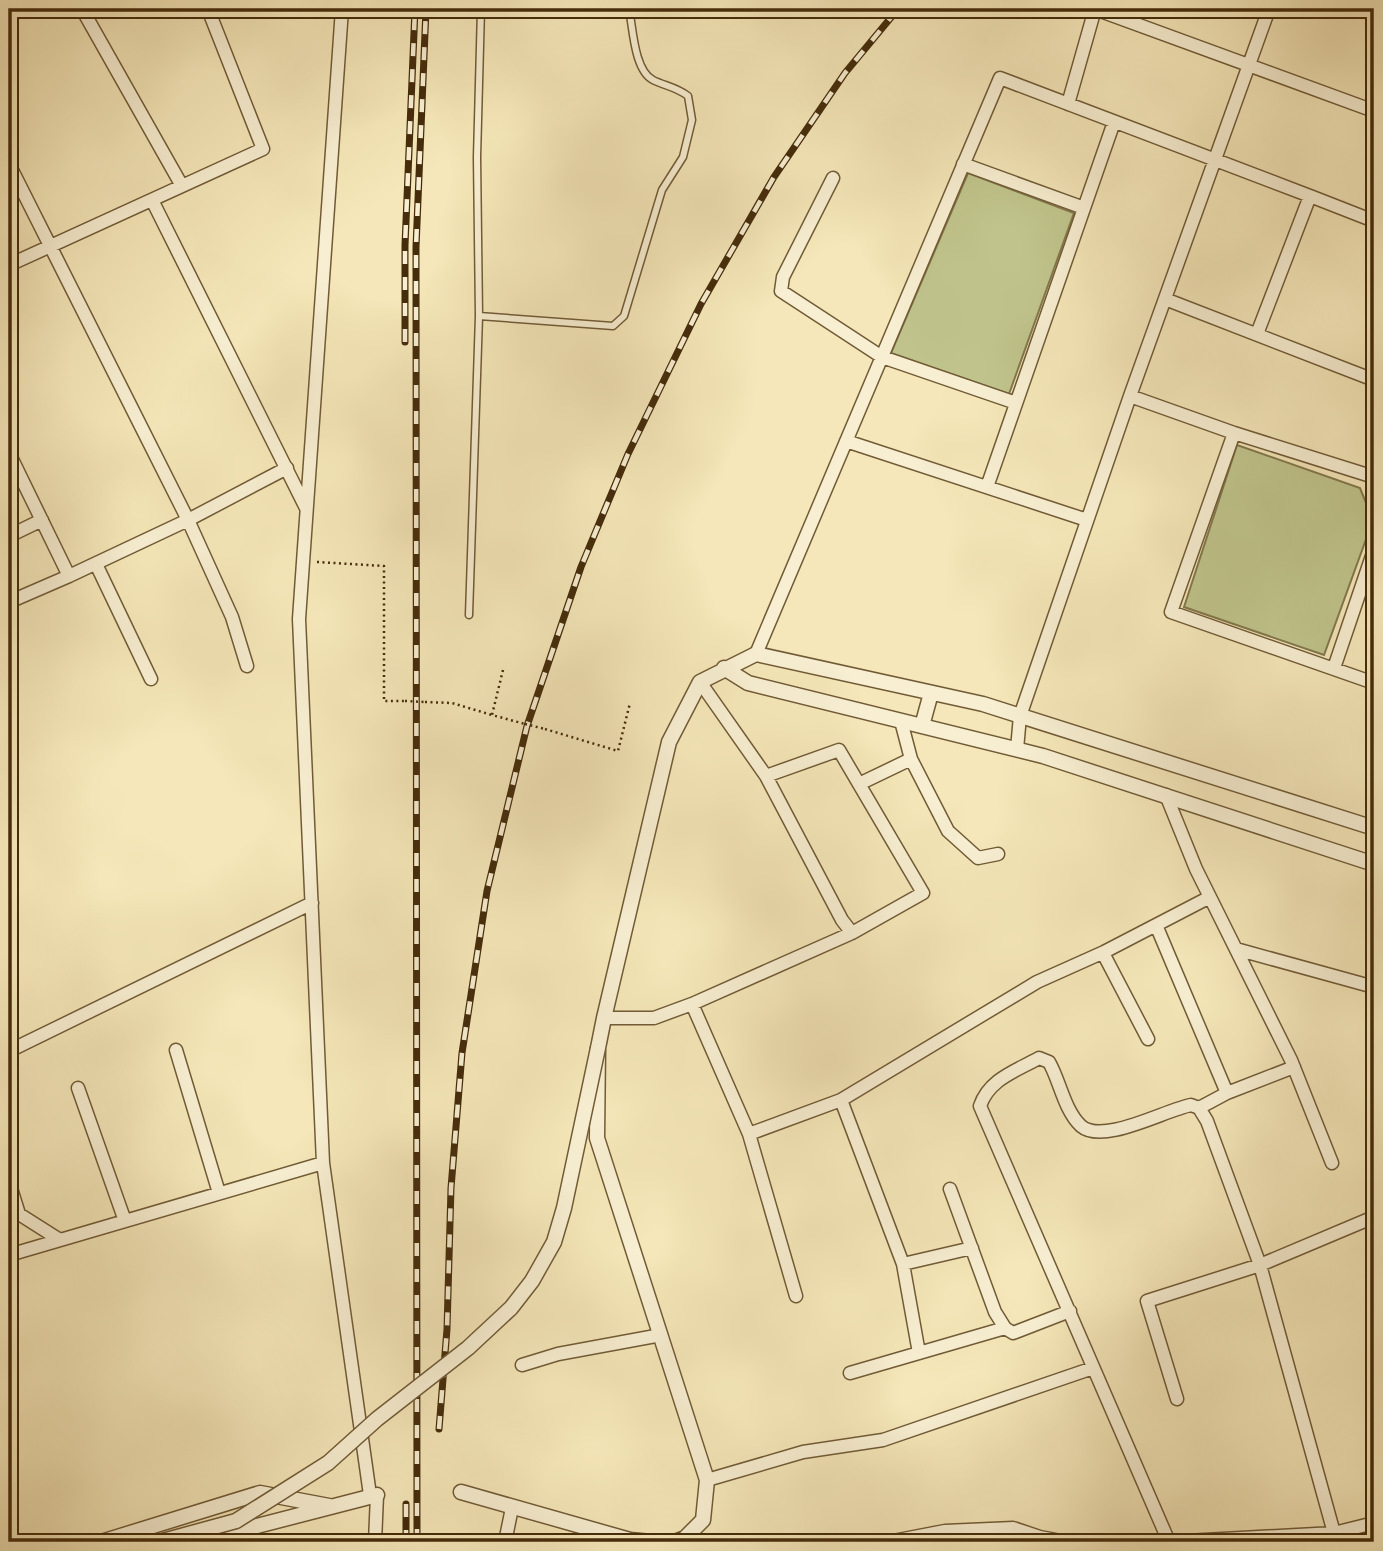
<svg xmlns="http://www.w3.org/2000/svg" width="1383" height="1551" font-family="'Gentium Book Plus',serif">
  <rect width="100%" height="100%" fill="#f5e7b9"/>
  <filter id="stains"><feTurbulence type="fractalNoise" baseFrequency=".00286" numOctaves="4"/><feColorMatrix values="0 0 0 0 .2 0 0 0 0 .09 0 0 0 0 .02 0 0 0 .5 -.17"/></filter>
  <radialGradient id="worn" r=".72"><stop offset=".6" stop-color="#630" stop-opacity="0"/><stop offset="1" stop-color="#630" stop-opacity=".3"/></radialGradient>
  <!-- park -->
  <path fill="#c0c48c" stroke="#82784c" stroke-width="2" d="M968,173L1074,213L1009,394L891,353Z
    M1237,445L1360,488L1373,520L1324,655L1184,607Z"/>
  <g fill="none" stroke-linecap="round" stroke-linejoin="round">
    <!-- service casing -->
    <g stroke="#715b36" stroke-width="9">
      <path id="service" d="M479,316L613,326L624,316L662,190L683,157L692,120L688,96C676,87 665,86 653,80C634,70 633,28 629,9
        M469,615L479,316L477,157L481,9"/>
    </g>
    <!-- minor casing -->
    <g stroke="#715b36" stroke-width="15">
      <path id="minor" d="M82,9L182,186
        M342,9L299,619L323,1163L370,1495
        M1095,9L1374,111
        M1068,104L1095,9
        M9,164L188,520L287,468
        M963,164L1084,208
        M833,178L783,277L781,291L882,357L1016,403
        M152,200L306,508
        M9,265L263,149L208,9
        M1165,299L1374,380
        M1257,334L1310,196L1374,221
        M1130,396L1234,433L1374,477
        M1234,433L1171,612L1374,683
        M846,441L1087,520
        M9,453L69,576L188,520L232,617L247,666
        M987,487L1114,122
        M9,536L42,520
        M96,564L151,679
        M9,602L69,576
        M756,654L1000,78L1310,196
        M1334,668L1374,550
        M700,682L766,776L842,920L852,933
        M901,721L911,759L948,831L978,858L998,854
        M1017,749L1020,716L1130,396L1269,9
        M859,784L911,759
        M1166,795L1196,869L1291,1060L1332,1163
        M1156,925L1227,1093L1199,1108
        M1236,949L1374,987
        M1103,953L1148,1039
        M692,1004L749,1134L796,1296
        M604,1018H654L692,1004L852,933L923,893L839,750L766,776
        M176,1050L219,1193
        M9,1051L312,903
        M78,1088L125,1221
        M1227,1093L1294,1067
        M841,1100L903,1264L919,1353
        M749,1134L841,1100L1037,982L1104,952L1210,897
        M9,1182L19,1214L60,1240
        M950,1189L995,1312L1005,1328L1013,1333L1070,1311
        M9,1255L323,1163
        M903,1264L972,1248
        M522,1365L558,1354L661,1335
        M850,1373L1005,1328
        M1177,1399L1147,1301L1260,1265L1374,1217
        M707,1480L803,1452L883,1440L1093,1368
        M375,1542L377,1495
        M505,1542L512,1508
        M888,1542L945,1531L1013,1528L1040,1537L1066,1542
        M1168,1542L1334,1533L1374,1523
        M1169,1542L980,1106C989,1079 1016,1071 1039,1058L1049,1062C1060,1081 1064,1110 1081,1126C1103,1145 1165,1110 1191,1105L1199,1108L1207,1121L1260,1265L1334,1533V1542"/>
    </g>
    <!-- tertiary casing -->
    <g stroke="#715b36" stroke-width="17">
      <path id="tertiary" d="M724,668L748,683L1043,756L1374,864
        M922,726L931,693
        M461,1492L630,1540L651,1542
        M101,1542L260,1493L329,1506
        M195,1542L377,1495
        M675,1542L685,1538L703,1520L707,1480L597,1138L598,1048L604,1018L669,742L700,682L756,654L983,704L1374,828"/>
    </g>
    <!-- path -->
    <path stroke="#452c0b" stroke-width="2.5" stroke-dasharray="2 3.5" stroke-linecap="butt" d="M317,562L384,566V701H405
      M503,670L492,715L525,724
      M425,702L452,703L492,715
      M545,729L618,751L630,703"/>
    <!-- service -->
    <use href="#service" stroke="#f8efd2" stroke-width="6"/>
    <!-- minor -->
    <use href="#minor" stroke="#f8efd2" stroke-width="12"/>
    <!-- tertiary -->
    <use href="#tertiary" stroke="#f8efd2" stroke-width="14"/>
    <!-- rail casing -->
    <g stroke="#452c0b" stroke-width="7">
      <path id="rail" d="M405,342V245L415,9
        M439,1429L447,1329L451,1188L462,1053L487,891L527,726L581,567L628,454L701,304L774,177L845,73L898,9
        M406,1504V1542
        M417,1542L416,247L426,9"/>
    </g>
    <!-- rail -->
    <use href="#rail" stroke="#f8efd2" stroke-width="4.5" stroke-dasharray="13" stroke-linecap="butt"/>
    <!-- tertiary-bridge casing -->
    <g stroke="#715b36" stroke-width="17" stroke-linecap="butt">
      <path id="tertiary-bridge" d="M159,1542L236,1521L328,1463L377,1419L468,1348L511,1308L532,1281L554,1242L564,1208L598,1048"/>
    </g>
    <!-- path-bridge -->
    <path stroke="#452c0b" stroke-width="2.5" stroke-dasharray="2 3.5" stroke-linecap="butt" d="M405,701L425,702
      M525,724L545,729"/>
    <!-- tertiary-bridge -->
    <use href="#tertiary-bridge" stroke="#f8efd2" stroke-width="14"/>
  </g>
  <!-- margin -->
  <rect width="1383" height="1551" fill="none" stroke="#f5e7b9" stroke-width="35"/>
  <rect x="10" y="10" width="1362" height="1530" fill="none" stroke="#452c0b" stroke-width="3.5"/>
  <rect x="18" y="18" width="1348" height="1516" fill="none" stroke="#452c0b" stroke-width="2"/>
  <rect width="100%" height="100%" filter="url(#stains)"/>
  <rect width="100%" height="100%" fill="url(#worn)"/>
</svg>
